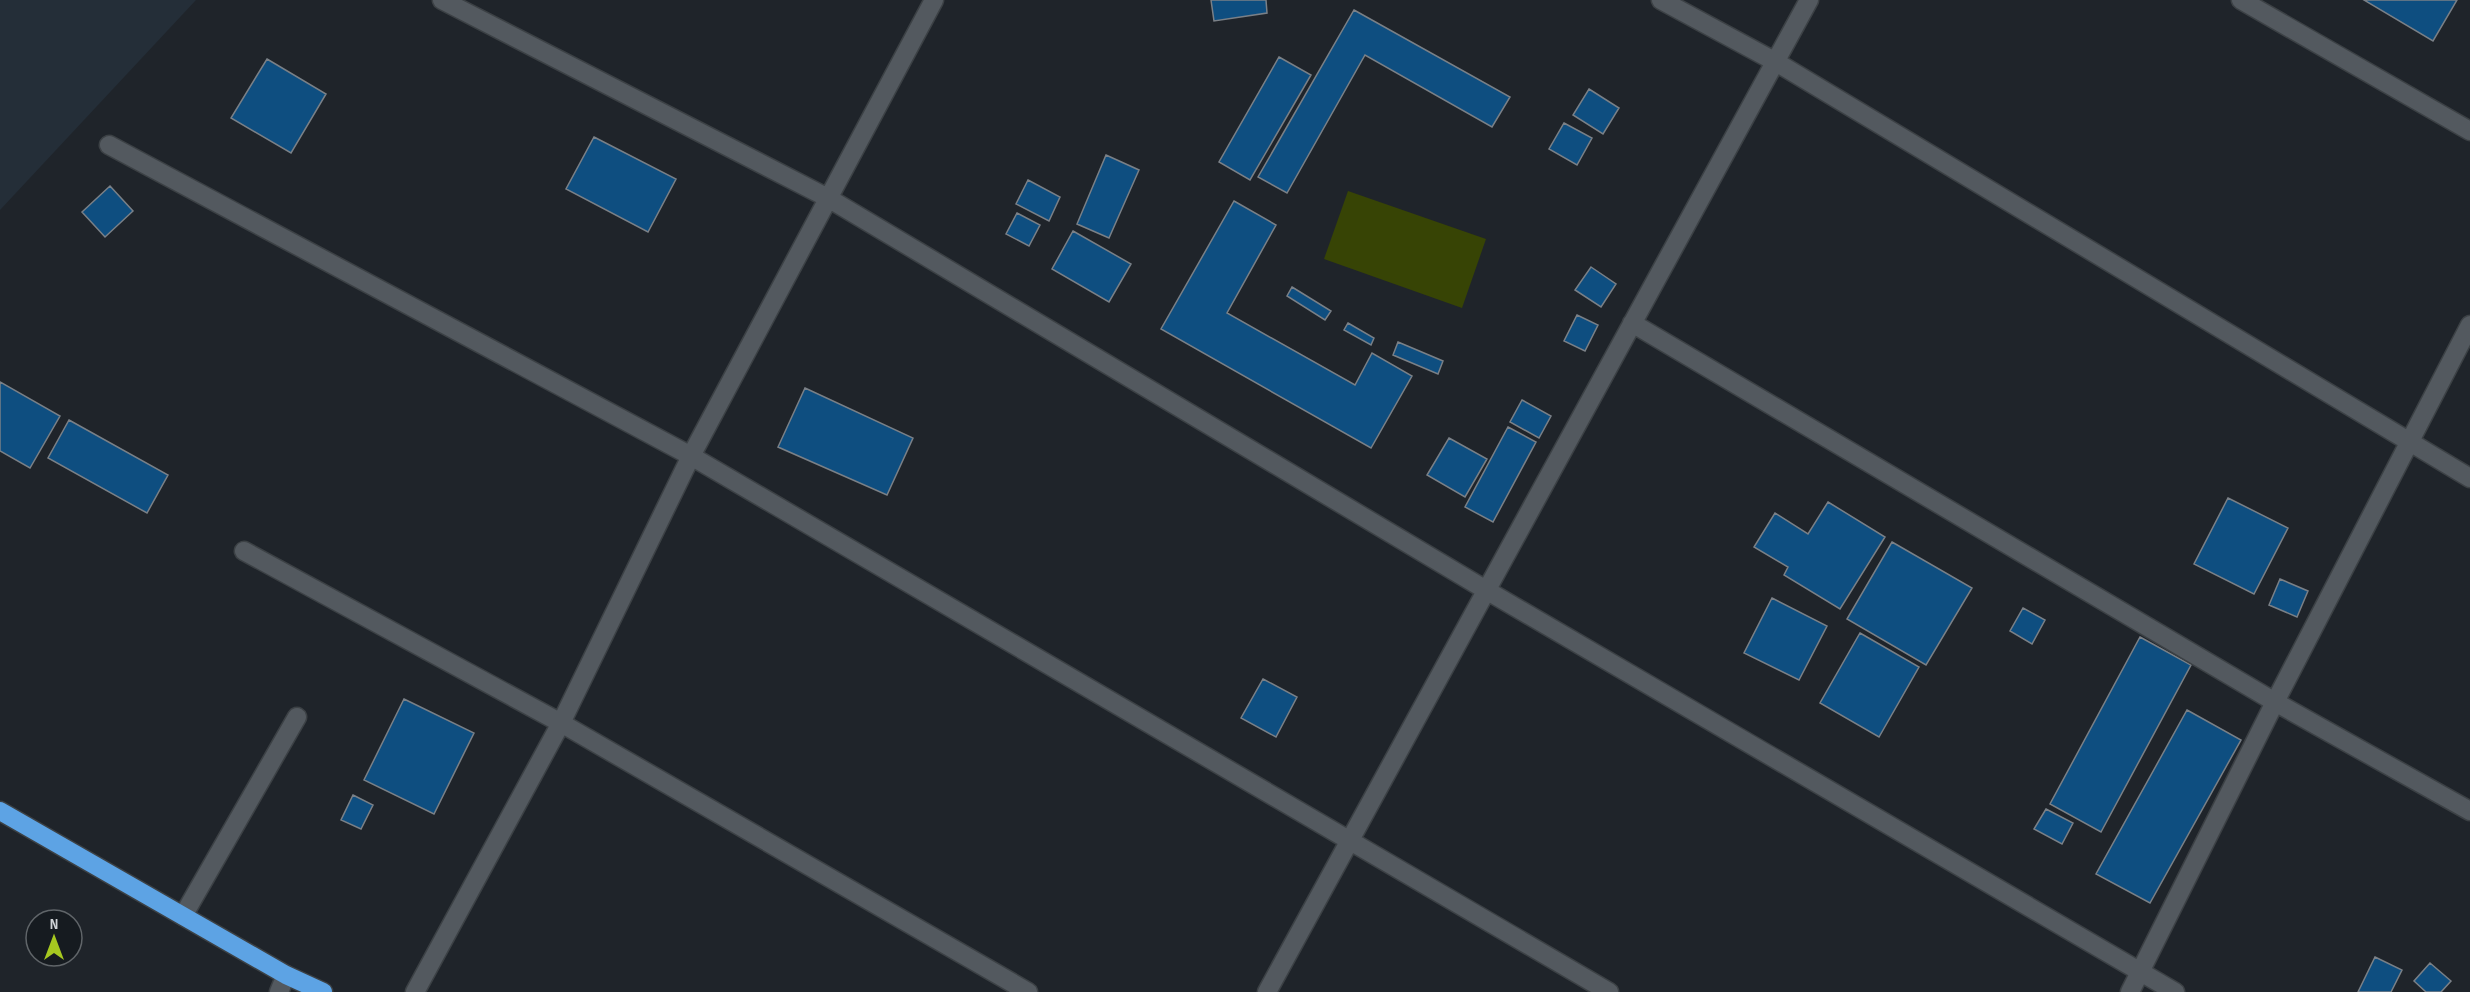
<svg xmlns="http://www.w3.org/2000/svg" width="2470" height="992" font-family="'Sofia Sans Condensed',sans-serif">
  <rect width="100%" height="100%" fill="#1f242a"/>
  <!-- built -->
  <path fill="#242e38" d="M0,0H196L0,210Z"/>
  <!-- green -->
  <path fill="#374405" d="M1348,191L1486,239L1462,308L1324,259Z"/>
  <!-- building -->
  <path fill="#0e4e80" stroke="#7a8087" stroke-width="1.5" d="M1211,0H1266L1267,13L1214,21Z
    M2364,0H2457L2433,41Z
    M1354,10L1510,97L1492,127L1365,55L1287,193L1258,177Z
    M1279,57L1311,75L1250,180L1219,162Z
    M267,59L326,94L291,153L231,118Z
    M1589,89L1619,108L1603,134L1573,115Z
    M1564,123L1592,138L1577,165L1549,149Z
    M594,137L676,179L648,232L566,189Z
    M1106,155L1139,170L1109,238L1077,224Z
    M1028,180L1060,197L1049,221L1016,204Z
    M110,186L133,211L105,237L82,212Z
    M1234,201L1276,225L1227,313L1355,385L1372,353L1412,376L1371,448L1161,329Z
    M1017,213L1040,225L1029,246L1006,234Z
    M1073,231L1131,264L1109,302L1052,269Z
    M1591,267L1616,284L1601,307L1575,290Z
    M1292,287L1331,311L1325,320L1287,296Z
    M1577,315L1598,325L1585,351L1564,341Z
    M1348,323L1374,338L1371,345L1344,330Z
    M1398,342L1443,361L1438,374L1393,355Z
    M0,382L60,416L30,468L0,451Z
    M805,388L913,438L887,495L778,447Z
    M1522,400L1551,416L1539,438L1510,422Z
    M69,420L168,475L147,513L48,458Z
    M1508,427L1536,442L1493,522L1465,507Z
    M1449,438L1487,459L1465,497L1427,475Z
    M2228,498L2288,528L2254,594L2194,564Z
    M1828,502L1885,537L1840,609L1784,575L1788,567L1754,547L1775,513L1808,534Z
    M1892,542L1972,588L1926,665L1847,619Z
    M2280,579L2308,591L2297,617L2269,605Z
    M1772,598L1827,626L1799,680L1744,653Z
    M2023,608L2045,620L2032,644L2010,631Z
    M1860,633L1919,667L1879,737L1820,703Z
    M2140,637L2191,665L2101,832L2050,804Z
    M1263,679L1297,697L1276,737L1241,718Z
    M404,699L474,733L434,814L364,780Z
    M2187,710L2241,740L2150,903L2096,874Z
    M353,795L373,805L361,829L341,820Z
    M2046,809L2073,823L2062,844L2034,829Z
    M2375,957L2402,970L2391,992H2358Z
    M2430,963L2451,981L2441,992H2426L2414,981Z"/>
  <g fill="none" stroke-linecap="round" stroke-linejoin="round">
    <!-- minor casing -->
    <g stroke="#3c4145" stroke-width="21">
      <path id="minor" d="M442,0L828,198L1486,590L2175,992
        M1661,0L1776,62L2470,478
        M2241,0L2470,131
        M109,145L691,456L1609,992
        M1632,323L2275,702L2470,811
        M244,551L561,723L1028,992
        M183,916L297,717
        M279,992L286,975
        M415,992L561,723L691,456L934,0
        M1267,992L1809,0
        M2130,992L2275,702L2470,325"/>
    </g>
    <!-- highway casing -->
    <g stroke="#3c4145" stroke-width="21">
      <path id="highway" d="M0,811L286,975L323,992"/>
    </g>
    <!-- minor -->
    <use href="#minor" stroke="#53595f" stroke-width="18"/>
    <!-- highway -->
    <use href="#highway" stroke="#5da3e4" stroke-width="18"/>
  </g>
  <!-- north arrow -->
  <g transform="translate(54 938)"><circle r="28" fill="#161b20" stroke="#606569" stroke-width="1.5"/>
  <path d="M0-4.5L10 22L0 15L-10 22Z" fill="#a6c820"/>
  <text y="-9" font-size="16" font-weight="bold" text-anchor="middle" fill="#cfd3d6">N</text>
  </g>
</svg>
